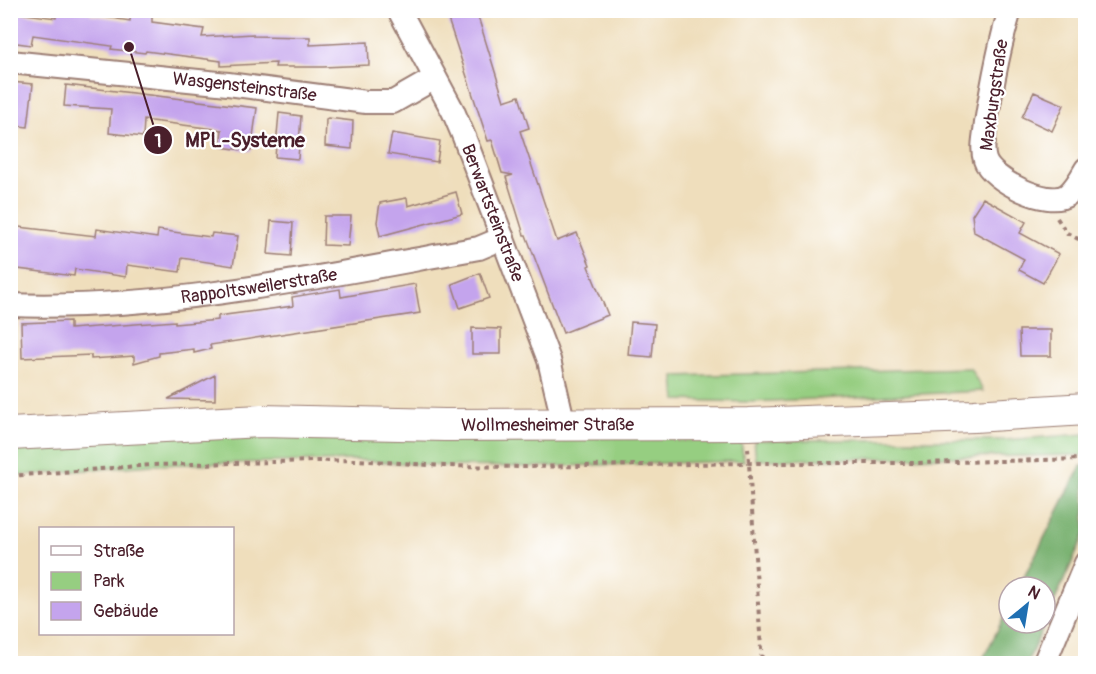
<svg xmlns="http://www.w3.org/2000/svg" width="1096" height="674" font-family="Pangolin,sans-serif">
  <rect width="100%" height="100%" fill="#fff"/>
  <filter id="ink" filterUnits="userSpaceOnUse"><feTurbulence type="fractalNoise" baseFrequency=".0167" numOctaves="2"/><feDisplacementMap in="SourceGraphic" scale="12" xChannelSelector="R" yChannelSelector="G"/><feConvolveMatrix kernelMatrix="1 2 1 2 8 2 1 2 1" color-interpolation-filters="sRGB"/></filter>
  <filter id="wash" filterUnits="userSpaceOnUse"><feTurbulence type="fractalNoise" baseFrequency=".008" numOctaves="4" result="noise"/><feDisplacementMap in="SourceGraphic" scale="24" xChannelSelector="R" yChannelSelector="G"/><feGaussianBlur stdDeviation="1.35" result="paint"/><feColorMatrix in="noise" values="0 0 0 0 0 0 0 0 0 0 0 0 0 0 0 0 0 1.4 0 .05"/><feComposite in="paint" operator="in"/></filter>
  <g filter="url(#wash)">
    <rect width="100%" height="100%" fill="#efdebc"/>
    <!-- green -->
    <path fill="#96ce81" stroke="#707656" stroke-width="1.5" d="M970,368L983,391L750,402L676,400L674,376Z
      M564,425L741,442L744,461L526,467L444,466L356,460L152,465L11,476V434Z
      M1085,434V455L756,460L754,440H1005Z"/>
    <!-- forest -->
    <path fill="#78b16f" stroke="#61684d" stroke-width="1.5" d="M1081,466H1085V533L1027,663H981L1009,607V623H1045V587H1019Z"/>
    <g id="blocks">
      <!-- building -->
      <path fill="#c4a4ed" d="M57,10H73L91,13V15L130,21L131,10H152V22L204,29L202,37L253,34V36L310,37V45L368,42L369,65L323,67H275L276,63L221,66V61L146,51L145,53L111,49L112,46L33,35L31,45L10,42V12L56,18Z
        M445,10H476L504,101L519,96L529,128L520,131L557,241L577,233L590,265L588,266L608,315L563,333L526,235H524L506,177L513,175L502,173L492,140L488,141Z
        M10,82L33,84L28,127L10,125Z
        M66,85L257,108L251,151L220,147L222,130L144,120L143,137L109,133L111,109L64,106Z
        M1034,92L1064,105L1052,131L1022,117Z
        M279,113L301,116L298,159L275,157Z
        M328,118L353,121L352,149L325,146L326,119Z
        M392,133L440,141L437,162L388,154Z
        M456,192L462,214L380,236L377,222L380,203L407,198L408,206Z
        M983,198L1026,222L1020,233L1059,254L1043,283L1019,270L1024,259L974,232L972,215Z
        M324,216H351L348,246L323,245Z
        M271,221L293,223L291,256L268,254Z
        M10,226L96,236L97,229L157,238L158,230L211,237L212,233L238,236L233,266L182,258L180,272L127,265L126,277L75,269L74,276L10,268Z
        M480,273L489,298L460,308L452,284Z
        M415,284L420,313L210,345L211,349L194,353V349L159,353V356L134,363V356L91,359V355L22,358L21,323L70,321V329L175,321V324L218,320V316L293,306L292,297L340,289L341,297Z
        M631,322L655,324L652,357L628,355Z
        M472,328L501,329V354H472Z
        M1019,330H1051V356H1020Z
        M215,375V400L168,399Z"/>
    </g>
  </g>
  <g filter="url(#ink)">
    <use href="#blocks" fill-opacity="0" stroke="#9c7e74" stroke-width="1.5"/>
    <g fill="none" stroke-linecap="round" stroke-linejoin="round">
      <!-- minor casing -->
      <g stroke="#9c7e74" stroke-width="26">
        <g id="minor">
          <path id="s1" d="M399,10L453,111L464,137L549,360L564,425"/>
          <path d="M1010,10C999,47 992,85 986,123C985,135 981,148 985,160C991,180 1048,208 1067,195C1075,189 1081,178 1086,169"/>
          <path id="s2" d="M10,62L228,84L366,102H393L435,78"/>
          <path id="s3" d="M10,305C164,311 328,275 479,248L503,238"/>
          <path d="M1044,664L1086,563"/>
        </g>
      </g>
      <!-- secondary casing -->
      <g stroke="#9c7e74" stroke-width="34">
        <g id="secondary">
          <path id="s4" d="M10,434L261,421L445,425L748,424L974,416L1086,409"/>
        </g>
      </g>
      <!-- path -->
      <path stroke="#9c7e74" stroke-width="4" stroke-dasharray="4.5 4.5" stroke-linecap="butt" d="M1057,218L1067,233L1086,243
        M748,448L762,664
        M10,476L152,465L356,460L444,466L526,467L749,463H915L1086,459"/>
      <!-- minor -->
      <use href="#minor" stroke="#fff" stroke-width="22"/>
      <!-- secondary -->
      <use href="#secondary" stroke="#fff" stroke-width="32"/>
    </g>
  </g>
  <g text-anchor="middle" stroke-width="4.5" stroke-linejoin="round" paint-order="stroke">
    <!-- street labels -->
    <g font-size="18" fill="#4a1f2b" stroke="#fff">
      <text dy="6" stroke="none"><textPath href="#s2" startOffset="236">Wasgensteinstraße</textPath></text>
      <text transform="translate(994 95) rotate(-82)" y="6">Maxburgstraße</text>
      <text dy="6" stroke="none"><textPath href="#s1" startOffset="224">Berwartsteinstraße</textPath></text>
      <text dy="6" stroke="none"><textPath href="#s3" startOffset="250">Rappoltsweilerstraße</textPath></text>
      <text dy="6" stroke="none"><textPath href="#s4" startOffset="538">Wollmesheimer Straße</textPath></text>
    </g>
  </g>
  <!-- callouts -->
  <path fill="none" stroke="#4a1f2b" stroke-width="2" d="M129 47L158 140"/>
  <g fill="#4a1f2b" stroke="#fff" stroke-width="2">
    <circle cx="129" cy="47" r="6"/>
    <circle cx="158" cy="140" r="15"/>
  </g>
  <g font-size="18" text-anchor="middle" font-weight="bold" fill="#fff">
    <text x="158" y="147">1</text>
  </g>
  <g font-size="20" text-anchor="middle" font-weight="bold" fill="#4a1f2b" stroke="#fff" stroke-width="4.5" stroke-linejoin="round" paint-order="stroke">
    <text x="245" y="147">MPL-Systeme</text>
  </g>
  <!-- margin -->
  <rect width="1096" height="674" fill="none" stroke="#fff" stroke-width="36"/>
  <!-- legend -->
  <rect x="39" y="527" width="195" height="108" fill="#ffffff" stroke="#b7a5aa" stroke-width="1.5"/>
  <rect x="51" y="546" width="30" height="9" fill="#ffffff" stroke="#b7a5aa" stroke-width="1.5"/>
  <text x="93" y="557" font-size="18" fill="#4a1f2b">Straße</text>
  <rect x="51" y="572" width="30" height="18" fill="#96ce81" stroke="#b7a5aa" stroke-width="1.5"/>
  <text x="93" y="587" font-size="18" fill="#4a1f2b">Park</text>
  <rect x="51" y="602" width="30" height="18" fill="#c4a4ed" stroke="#b7a5aa" stroke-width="1.5"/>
  <text x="93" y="617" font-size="18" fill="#4a1f2b">Gebäude</text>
  <!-- north arrow -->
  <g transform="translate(1027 605) rotate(30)"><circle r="28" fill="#ffffff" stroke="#b7a5aa" stroke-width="1.5"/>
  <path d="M0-4.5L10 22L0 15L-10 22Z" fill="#1f6fb2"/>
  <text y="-9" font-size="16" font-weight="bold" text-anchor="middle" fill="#4a1f2b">N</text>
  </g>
</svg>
